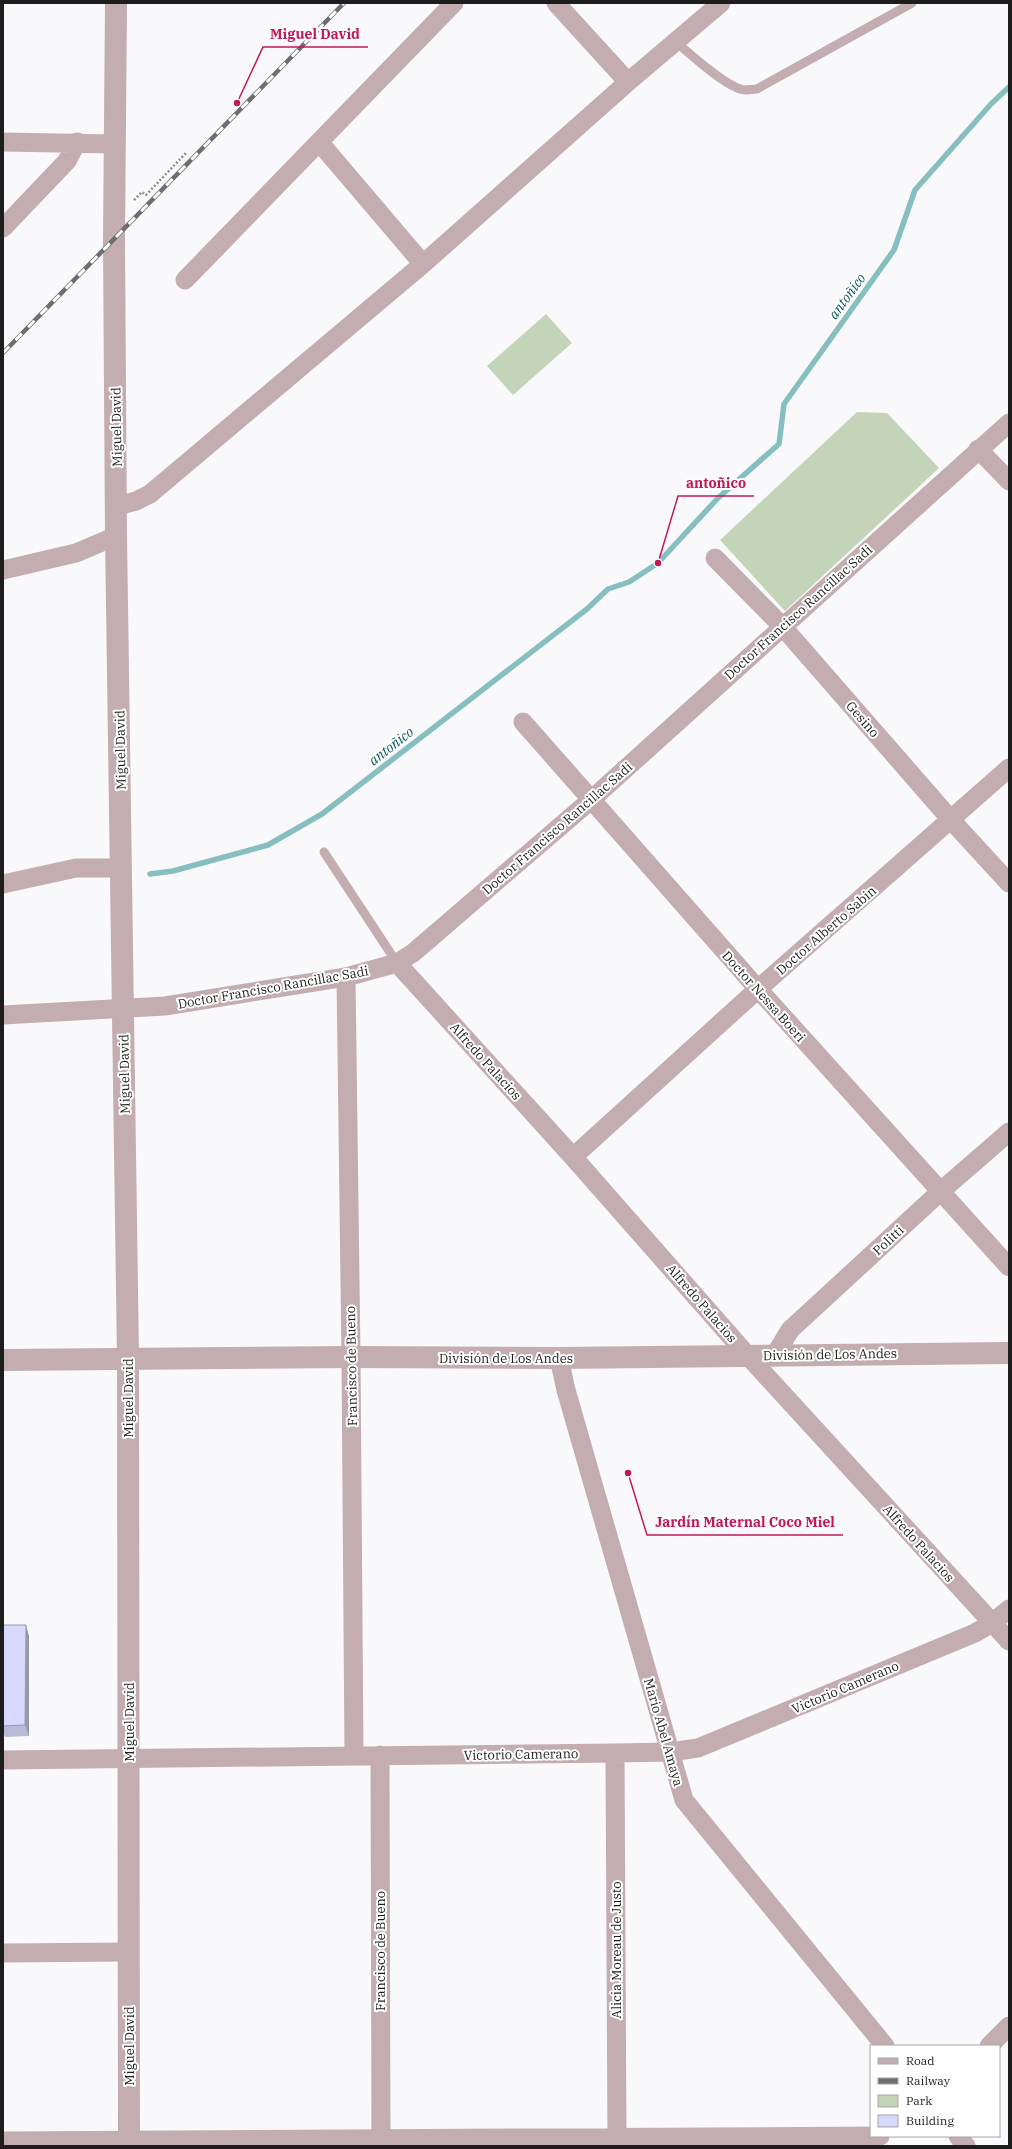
<svg xmlns="http://www.w3.org/2000/svg" width="1012" height="2149" font-family="'IBM Plex Serif',serif">
  <rect width="100%" height="100%" fill="#f9f9fc"/>
  <!-- green -->
  <path fill="#c4d4b8" d="M546,314L572,343L513,395L487,366Z
    M857,412L887,413L939,468L785,611L720,540Z"/>
  <g fill="none" stroke-linecap="round" stroke-linejoin="round">
    <!-- stream -->
    <path stroke="#87bfc0" stroke-width="5.5" d="M150,874L173,871L268,845L322,814L587,609L608,589L629,582L658,563L718,498L779,444L784,404L894,250L915,190L991,104L1009,87"/>
    <!-- path -->
    <path stroke="#8d8d8f" stroke-width="2.5" stroke-dasharray="2 2" stroke-linecap="butt" d="M134,200L142,192L146,195L186,153"/>
    <!-- service -->
    <path stroke="#c3adb1" stroke-width="9" d="M676,42C690,54 728,89 745,90C749,90 753,89 757,89L912,3
      M324,852L397,963"/>
    <!-- minor -->
    <path stroke="#c3adb1" stroke-width="19" d="M556,3L628,82
      M3,142L114,144
      M320,143L423,264
      M3,228L67,161L77,142
      M185,280L454,3
      M978,449L1009,481
      M117,506L136,501L150,494L423,264L628,82L721,3
      M715,558L782,626L952,821L1009,883
      M3,570L76,553L116,536
      M523,722L758,989L1009,1267
      M3,884L76,868H121
      M397,963L573,1157L748,1356L1009,1641
      M346,977L351,1357L354,1755
      M3,1015L165,1006L346,977L397,963L413,953L592,799L1009,423
      M573,1157L758,989L1009,768
      M775,1355L790,1330L941,1191L1009,1132
      M559,1358L566,1390L684,1800L885,2046
      M615,1753L617,2146
      M380,1755L381,2146
      M3,1760L615,1753L670,1752L698,1748L975,1633L992,1623L1009,1609
      M3,1953L128,1952
      M989,2046L1009,2026
      M958,2136L966,2146
      M3,2141L880,2136"/>
    <!-- tertiary -->
    <path stroke="#c3adb1" stroke-width="22" d="M116,3L114,240L116,536L128,1358L129,2146
      M3,1360L351,1357L559,1358L1009,1353"/>
    <!-- rail casing -->
    <g stroke="#6e6e70" stroke-width="4.5">
      <path id="rail" d="M3,353L344,3"/>
    </g>
    <!-- rail -->
    <use href="#rail" stroke="#fff" stroke-width="3" stroke-dasharray="9" stroke-linecap="butt"/>
  </g>
  <!-- wall -->
  <path fill="#b8bbd8" d="M3,1625L29,1636V1736L5,1737L3,1732Z"/>
  <!-- shaded-wall -->
  <path fill="#9698b0" d="M26,1625L29,1636V1736L25,1725Z"/>
  <!-- building -->
  <path fill="#d6d9fb" stroke="#9698b0" d="M3,1625H26L25,1725L3,1726Z"/>
  <g text-anchor="middle" stroke-width="4" stroke-linejoin="round" paint-order="stroke">
    <!-- street labels -->
    <g font-size="13" fill="#1d1d1e" stroke="#fff">
      <text transform="translate(116 427) rotate(-91)" y="5">Miguel David</text>
      <text transform="translate(798 612) rotate(-42)" y="5">Doctor Francisco Rancillac Sadi</text>
      <text transform="translate(863 719) rotate(49)" y="5">Gesino</text>
      <text transform="translate(120 750) rotate(-91)" y="5">Miguel David</text>
      <text transform="translate(557 828) rotate(-41)" y="5">Doctor Francisco Rancillac Sadi</text>
      <text transform="translate(826 930) rotate(-41)" y="5">Doctor Alberto Sabin</text>
      <text transform="translate(273 987) rotate(-10)" y="5">Doctor Francisco Rancillac Sadi</text>
      <text transform="translate(764 996) rotate(48)" y="5">Doctor Nessa Boeri</text>
      <text transform="translate(486 1061) rotate(48)" y="5">Alfredo Palacios</text>
      <text transform="translate(124 1074) rotate(-91)" y="5">Miguel David</text>
      <text transform="translate(888 1240) rotate(-43)" y="5">Politti</text>
      <text transform="translate(702 1303) rotate(49)" y="5">Alfredo Palacios</text>
      <text transform="translate(830 1354) rotate(-1)" y="5">División de Los Andes</text>
      <text x="506" y="1363">División de Los Andes</text>
      <text transform="translate(351 1366) rotate(-91)" y="5">Francisco de Bueno</text>
      <text transform="translate(128 1398) rotate(-90)" y="5">Miguel David</text>
      <text transform="translate(919 1543) rotate(48)" y="5">Alfredo Palacios</text>
      <text transform="translate(845 1687) rotate(-23)" y="5">Victorio Camerano</text>
      <text transform="translate(129 1722) rotate(-90)" y="5">Miguel David</text>
      <text transform="translate(664 1732) rotate(74)" y="5">Mario Abel Amaya</text>
      <text transform="translate(521 1754) rotate(-1)" y="5">Victorio Camerano</text>
      <text transform="translate(616 1950) rotate(-90)" y="5">Alicia Moreau de Justo</text>
      <text transform="translate(380 1951) rotate(-90)" y="5">Francisco de Bueno</text>
      <text transform="translate(129 2046) rotate(-90)" y="5">Miguel David</text>
    </g>
    <!-- water labels -->
    <g font-size="14" font-style="italic" fill="#0d5c5f" stroke="#fff">
      <text transform="translate(847 296) rotate(-54)" y="5">antoñico</text>
      <text transform="translate(391 746) rotate(-38)" y="5">antoñico</text>
    </g>
  </g>
  <!-- callouts -->
  <path fill="none" stroke="#c2185b" stroke-width="1.5" d="M237 103L263 47H368M658 563L678 496H754M628 1473L647 1535H843"/>
  <g fill="#c2185b" stroke="#fff" stroke-width="1.5">
    <circle cx="237" cy="103" r="4"/>
    <circle cx="658" cy="563" r="4"/>
    <circle cx="628" cy="1473" r="4"/>
  </g>
  <g font-size="14" text-anchor="middle" font-weight="bold" fill="#c2185b" stroke="#fff" stroke-width="4" stroke-linejoin="round" paint-order="stroke">
    <text x="315" y="39">Miguel David</text>
    <text x="716" y="488">antoñico</text>
    <text x="745" y="1527">Jardín Maternal Coco Miel</text>
  </g>
  <!-- border -->
  <rect width="1012" height="2149" fill="none" stroke="#1d1d1e" stroke-width="8"/>
  <!-- legend -->
  <rect x="870" y="2045" width="130" height="92" fill="#ffffff" stroke="#a5a5a5"/>
  <rect x="878" y="2058" width="20" height="6" fill="#c3adb1" stroke="#a5a5a5"/>
  <text x="906" y="2065" font-size="12" fill="#1d1d1e">Road</text>
  <rect x="878" y="2078" width="20" height="6" fill="#6e6e70" stroke="#a5a5a5"/>
  <text x="906" y="2085" font-size="12" fill="#1d1d1e">Railway</text>
  <rect x="878" y="2095" width="20" height="12" fill="#c4d4b8" stroke="#a5a5a5"/>
  <text x="906" y="2105" font-size="12" fill="#1d1d1e">Park</text>
  <rect x="878" y="2115" width="20" height="12" fill="#d6d9fb" stroke="#a5a5a5"/>
  <text x="906" y="2125" font-size="12" fill="#1d1d1e">Building</text>
</svg>
